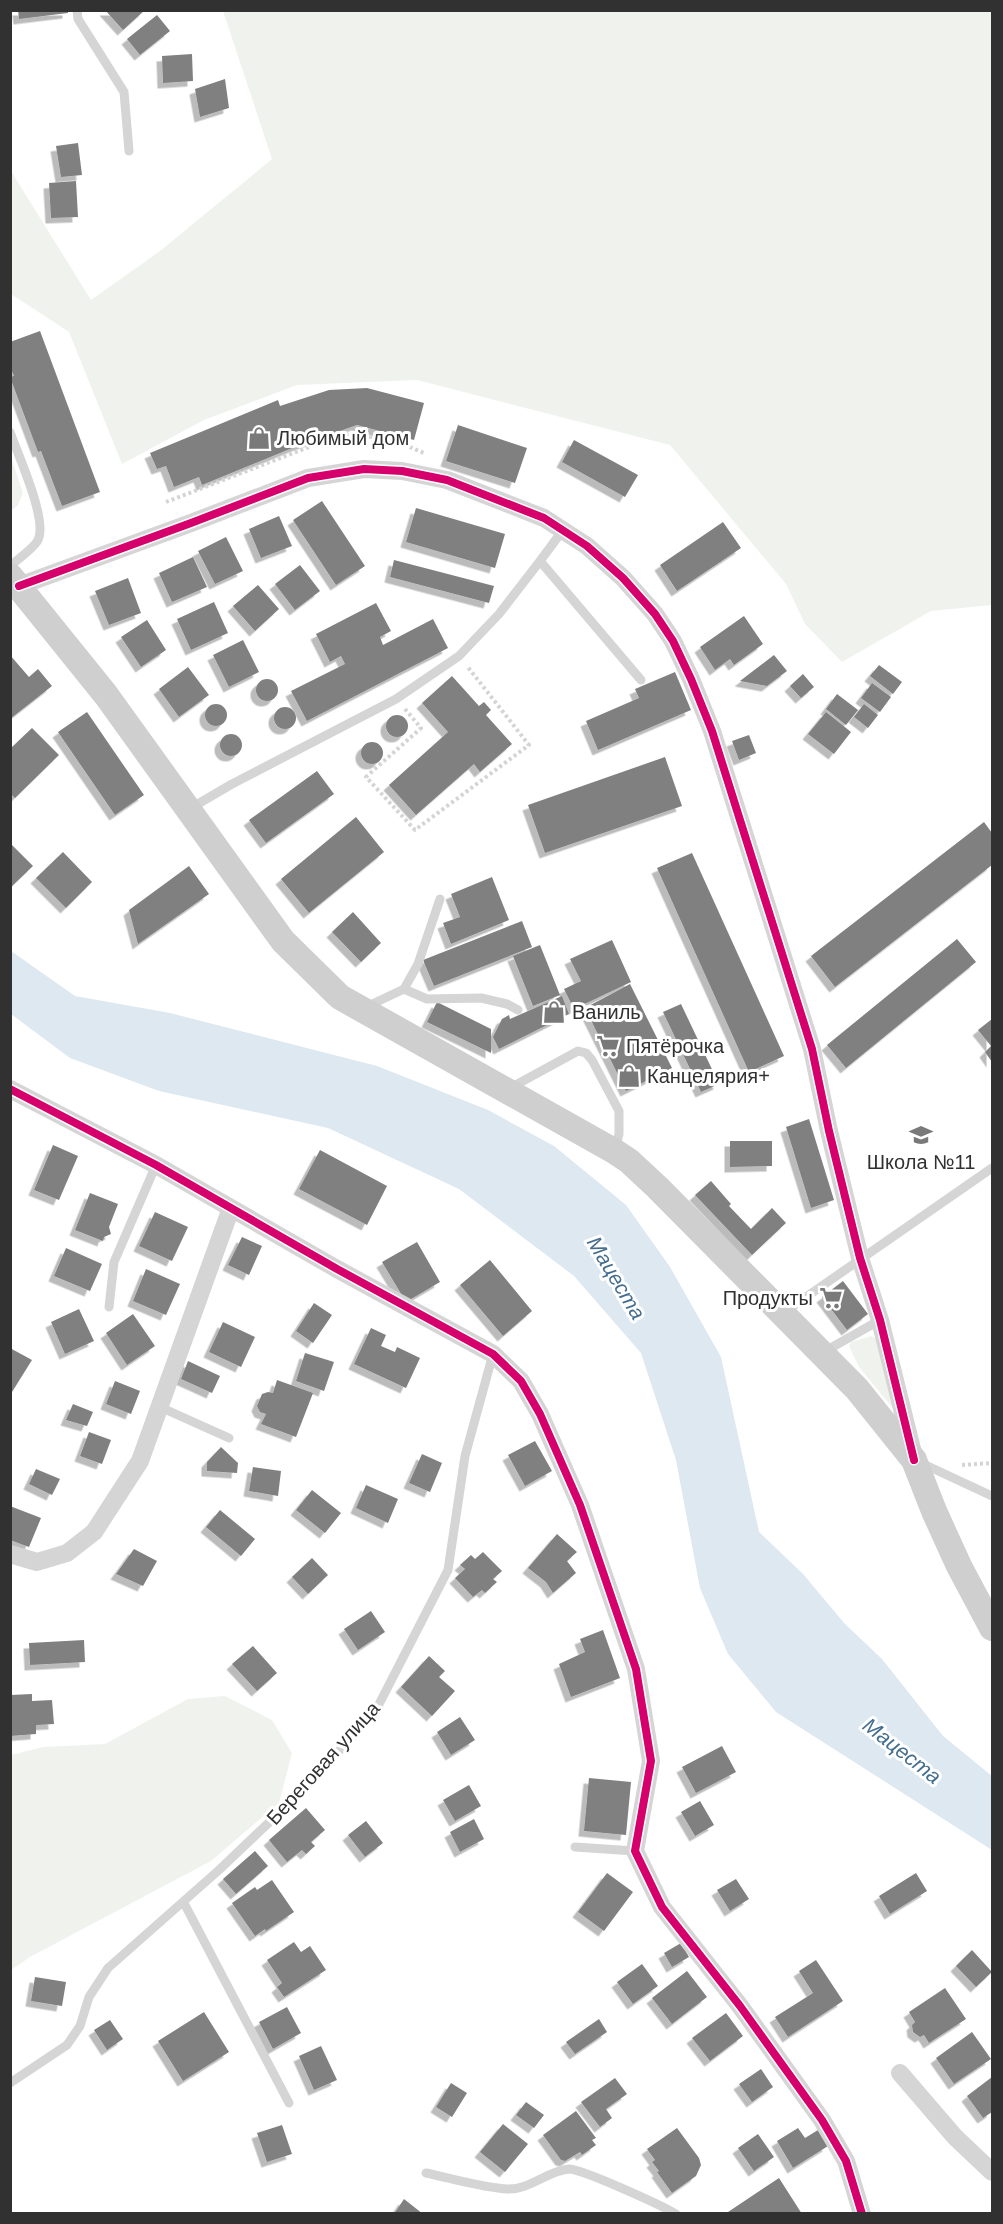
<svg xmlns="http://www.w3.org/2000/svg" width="1003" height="2224" font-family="Arial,sans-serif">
  <defs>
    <filter id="shadow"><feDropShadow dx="-5.5" dy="5.5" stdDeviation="0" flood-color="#0004"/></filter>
  </defs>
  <rect width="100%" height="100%" fill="#fff"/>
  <!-- green -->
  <path fill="#f0f3ed" d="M223,11H992V605L931,611L842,662L805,624L786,584L670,445L417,380L297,385L204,420L122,464L69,332L11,294V171L91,300L160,251L272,159Z
    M10,454L23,493L18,505L11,511Z
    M872,1336L877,1340L893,1405L891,1406L859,1367L849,1346L851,1342Z
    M225,1696L272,1720L292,1753L279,1803L211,1861L30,1957L11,1970V1755L43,1747L105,1744L188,1699Z"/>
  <!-- water -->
  <path fill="#dde8f1" d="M11,951L75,996L170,1013L377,1066L488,1110L554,1146L626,1205L670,1267L721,1357L759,1532L803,1574L845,1624L882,1659L943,1736L992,1776V1850L776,1712L728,1654L700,1588L676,1460L641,1353L574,1276L459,1189L328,1128L159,1091L70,1058L11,1014Z"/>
  <!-- building -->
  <path fill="#808080" filter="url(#shadow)" d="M18,10H68V13L19,19Z
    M105,10H145L123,30Z
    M157,15L170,31L140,55L127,39Z
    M192,54L193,81L163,83L162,56Z
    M225,79L229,108L200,117L195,89Z
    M78,143L82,175L61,177L56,146Z
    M76,181L78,217L51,218L49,183Z
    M40,331L100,492L62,506L41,451L38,452L10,377L14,376L10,367V342Z
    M367,388L424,403L414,440L357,425L297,446L202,485L199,477L174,487L166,466L157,469L150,453L278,400L280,406L329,390Z
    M458,425L527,448L515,483L446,461Z
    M574,440L638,475L625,497L562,462Z
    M322,501L365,566L336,585L293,520Z
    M416,508L505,534L495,568L406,542Z
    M279,516L292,546L261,558L249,529Z
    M723,522L741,548L677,591L660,565Z
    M226,537L243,571L215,584L198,551Z
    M193,557L207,587L172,602L159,573Z
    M394,560L494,586L489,603L390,577Z
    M300,565L320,591L295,610L275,584Z
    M128,578L141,613L109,625L95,591Z
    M258,585L279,609L255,631L233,606Z
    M214,602L228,633L191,650L177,619Z
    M376,603L391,631L380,637L383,645L433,619L448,648L307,721L291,691L345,664L341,656L330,662L316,634Z
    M744,616L763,644L734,665L730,659L715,670L700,647Z
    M147,620L166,650L141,667L121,637Z
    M243,640L259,672L229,687L213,655Z
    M10,655L29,677L38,669L52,686L10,719Z
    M774,655L787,671L767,686L740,681Z
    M879,665L902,682L893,694L870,676Z
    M188,667L209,695L179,717L159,689Z
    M675,672L691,710L598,750L586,721L639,698L635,689Z
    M803,674L814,687L801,698L790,686Z
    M452,676L479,706L484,702L491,710L486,715L512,744L480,772L474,764L416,815L389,785L448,732L422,703Z
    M256 690a11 11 0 1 1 22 0a11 11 0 1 1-22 0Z
    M872,683L891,697L880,712L861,698Z
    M837,694L858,710L846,725L826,709Z
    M205 715a11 11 0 1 1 22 0a11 11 0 1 1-22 0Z
    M864,704L878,715L868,728L854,717Z
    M274 718a11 11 0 1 1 22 0a11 11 0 1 1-22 0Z
    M87,712L144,795L115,815L58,732Z
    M826,712L851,732L834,754L808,734Z
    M386 726a11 11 0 1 1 22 0a11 11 0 1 1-22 0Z
    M32,728L59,755L15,798L10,793V749Z
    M220 745a11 11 0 1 1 22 0a11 11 0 1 1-22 0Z
    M749,735L756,753L739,760L732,741Z
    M361 753a11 11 0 1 1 22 0a11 11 0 1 1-22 0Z
    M665,757L682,806L545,853L528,805Z
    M317,771L334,794L266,843L249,820Z
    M356,817L384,852L309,913L281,879Z
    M984,822L992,833V865L835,987L811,956Z
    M10,843L33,866L10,888Z
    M63,852L92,882L66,908L36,878Z
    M692,853L784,1056L749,1072L657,868Z
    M189,866L209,894L138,944L129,910Z
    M492,877L509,920L451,944L443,923L460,917L451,894Z
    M353,912L381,943L361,962L332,932Z
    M522,921L532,947L434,986L423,960Z
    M957,939L976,962L846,1068L827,1045Z
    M612,940L631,982L574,1009L564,989L581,981L570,959Z
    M540,945L560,995L533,1006L513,956Z
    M630,984L672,1068L626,1091L585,1008Z
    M562,996L569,1014L499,1049L493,1037L502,1019L509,1015L510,1019Z
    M437,1002L491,1029V1053L427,1022Z
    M681,1004L719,1084L701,1092L663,1012Z
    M992,1019V1062L985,1052L991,1046L978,1030Z
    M809,1119L834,1200L811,1208L786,1127Z
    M730,1141H772V1166L730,1167Z
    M53,1145L78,1156L59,1200L34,1190Z
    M320,1150L387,1186L367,1225L299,1189Z
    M711,1181L731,1204L729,1206L751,1229L772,1208L786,1223L752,1255L695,1195Z
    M90,1193L118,1204L109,1227L111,1234L104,1237L103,1241L75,1230Z
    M155,1212L188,1227L172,1261L139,1246Z
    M242,1237L262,1246L249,1275L228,1265Z
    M417,1242L440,1282L406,1302L382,1262Z
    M66,1248L102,1264L90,1291L54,1276Z
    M490,1260L532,1311L503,1336L460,1285Z
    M146,1269L180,1284L166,1315L133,1301Z
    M843,1281L868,1314L847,1330L822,1297Z
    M314,1303L332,1315L313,1343L296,1331Z
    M79,1309L94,1341L65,1354L51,1322Z
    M133,1314L155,1346L127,1365L106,1333Z
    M223,1322L255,1337L241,1367L209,1352Z
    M371,1328L386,1335L381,1346L395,1352L397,1347L420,1358L406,1388L354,1364Z
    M10,1348L32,1360L12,1392L10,1391Z
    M305,1353L334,1362L324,1391L296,1381Z
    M188,1361L220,1376L212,1393L181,1379Z
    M277,1380L313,1393L296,1437L261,1424L266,1414L260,1412L257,1406L262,1394L268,1392L273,1393Z
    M115,1381L140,1391L131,1414L106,1404Z
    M73,1404L93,1412L87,1426L66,1420Z
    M89,1432L111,1440L102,1464L80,1456Z
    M535,1441L552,1471L525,1486L508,1455Z
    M221,1447L238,1463L237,1473L207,1471V1462Z
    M422,1454L442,1463L430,1492L409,1483Z
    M253,1467L281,1471L278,1496L249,1491Z
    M36,1469L60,1479L52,1495L29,1484Z
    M366,1485L398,1499L388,1523L356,1508Z
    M312,1490L341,1513L325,1533L296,1510Z
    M10,1506L41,1518L29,1547L10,1540Z
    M220,1510L255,1539L241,1556L206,1527Z
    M557,1534L577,1552L567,1561L576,1573L553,1593L546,1582L528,1568Z
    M134,1549L157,1561L143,1586L116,1574Z
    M483,1552L502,1571L493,1579L497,1582L485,1593L482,1590L473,1597L455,1578L465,1569L460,1565L471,1555L475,1559Z
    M312,1558L328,1575L308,1594L292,1577Z
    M371,1611L385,1632L358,1650L344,1629Z
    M603,1630L620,1678L571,1697L559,1664L585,1652L580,1639Z
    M84,1640L85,1662L30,1665L29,1643Z
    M253,1646L277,1673L257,1691L232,1664Z
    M429,1656L445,1671L439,1677L455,1691L432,1716L401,1687Z
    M32,1694V1701L52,1700L54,1724L36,1725V1734L10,1736V1695Z
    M460,1717L475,1740L451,1755L437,1732Z
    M722,1746L736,1772L696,1793L682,1767Z
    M589,1778L631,1782L626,1835L584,1831Z
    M469,1785L481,1806L455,1821L443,1800Z
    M700,1801L714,1825L695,1836L681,1812Z
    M306,1808L325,1830L311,1842L315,1846L306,1854L302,1850L287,1862L269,1840Z
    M474,1819L484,1839L460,1852L450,1832Z
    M366,1821L383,1843L365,1857L348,1835Z
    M255,1851L268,1866L236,1894L223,1879Z
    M607,1873L633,1892L604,1931L578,1912Z
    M916,1873L927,1891L890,1914L879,1896Z
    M736,1879L749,1899L730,1911L717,1890Z
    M272,1880L294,1912L266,1931L265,1929L255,1936L232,1903L255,1887L257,1890Z
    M294,1942L301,1952L310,1946L326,1970L284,1997L277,1987L282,1983L267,1960Z
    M681,1943L689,1957L672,1967L664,1953Z
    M972,1950L992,1972L976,1987L956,1966Z
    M816,1960L843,2001L788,2037L775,2017L813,1993L799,1971Z
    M642,1964L658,1986L633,2004L617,1982Z
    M687,1971L707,1997L672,2024L652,1998Z
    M35,1977L66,1982L62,2006L31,2001Z
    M945,1988L966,2019L929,2043L924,2035L920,2037L913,2032L912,2025L915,2022L909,2012Z
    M287,2007L301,2033L273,2049L259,2022Z
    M204,2012L229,2052L183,2081L158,2041Z
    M726,2013L743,2036L710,2061L692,2038Z
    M599,2019L607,2032L575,2054L566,2042Z
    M110,2020L123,2039L107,2050L94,2030Z
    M972,2032L991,2059L954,2084L936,2058Z
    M321,2046L337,2080L314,2090L299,2056Z
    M761,2069L773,2087L752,2102L739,2084Z
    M992,2077V2112L983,2118L967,2096Z
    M615,2078L627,2094L606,2109L612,2118L600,2127L581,2102Z
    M451,2083L467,2093L452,2117L436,2107Z
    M526,2102L544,2115L534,2128L516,2115Z
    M576,2111L596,2138L592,2140L596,2145L582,2155L580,2152L565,2161L561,2160L543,2135Z
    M503,2124L528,2144L505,2172L480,2152Z
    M282,2125L292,2154L267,2162L257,2133Z
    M677,2128L699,2158L701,2165L696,2176L672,2193L657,2172L659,2171L652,2162L655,2160L647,2149Z
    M798,2128L805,2138L818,2130L828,2146L793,2168L777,2141Z
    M758,2134L774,2157L754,2171L738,2148Z
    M779,2178L802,2214H725Z
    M404,2199L423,2214H394Z"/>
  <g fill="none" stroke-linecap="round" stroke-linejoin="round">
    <!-- path -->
    <path stroke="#d4d4d4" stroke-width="4" stroke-dasharray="3 3" stroke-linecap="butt" d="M166,502L335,437L353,433L403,444L426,454
      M405,709L421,728L366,777L415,830L529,745L467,666
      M962,1465L992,1463"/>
    <!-- lane -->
    <path stroke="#d5d5d5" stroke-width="9" d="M77,10L78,19L124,92L129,151
      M10,432C18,455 48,520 38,540C34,548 17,560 10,566
      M563,530L540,561L641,680
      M191,808L232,784L396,699L459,656L499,614L540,561
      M404,989L418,964L440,899
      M366,1007L404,989L427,999L481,998L507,1004L518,1010
      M510,1088L578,1051L586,1053L592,1060L619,1111V1134L615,1149
      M109,1307L114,1262L156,1165
      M783,1313L992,1168
      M822,1353L880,1320
      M160,1407L229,1438
      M919,1462L992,1496
      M575,1847L635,1851
      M184,1903L289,2103
      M10,2083L67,2045L80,2026L89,1997L108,1968L219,1870L302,1791L375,1712L448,1570L465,1456L493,1354
      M426,2173C450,2178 484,2188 508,2189C529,2190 547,2171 569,2169C582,2169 661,2205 676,2214"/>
    <!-- street -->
    <path stroke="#d5d5d5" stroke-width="18" d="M19,586L191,523L308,478L364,469L402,471L447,480L544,518L587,546L623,578L655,614L673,641L691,679L712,731L812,1049L829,1131L860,1258L880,1320L913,1453
      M10,1089L156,1165L337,1269L493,1354L521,1381L540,1414L580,1505L636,1669L651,1761L635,1851L662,1907L740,2006L822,2120L846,2161L862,2214
      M10,1554L37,1562L67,1553L94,1532L140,1461L231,1208
      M900,2073L955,2137L992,2172"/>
    <!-- secondary -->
    <path stroke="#cfcfcf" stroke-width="26" d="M10,576L106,695L283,941L340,997L614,1151L629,1161L657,1187L857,1389L914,1460L934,1511L959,1566L992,1628"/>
    <!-- cycleway casing -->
    <g stroke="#fff" stroke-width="11">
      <path id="cycleway" d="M19,586L191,523L308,478L364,469L402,471L447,480L544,518L587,546L623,578L655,614L673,641L691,679L712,731L812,1049L829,1131L860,1258L880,1320L914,1460
        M10,1089L156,1165L337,1269L493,1354L521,1381L540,1414L580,1505L636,1669L651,1761L635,1851L662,1907L740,2006L822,2120L846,2161L862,2214"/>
    </g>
    <!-- cycleway -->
    <use href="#cycleway" stroke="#d6006c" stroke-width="8"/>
  </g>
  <!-- icons -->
  <defs>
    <g id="shop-bare" transform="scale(1.8)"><path d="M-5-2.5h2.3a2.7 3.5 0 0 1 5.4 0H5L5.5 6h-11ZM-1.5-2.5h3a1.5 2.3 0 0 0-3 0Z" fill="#797979" stroke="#fff" stroke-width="2.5" paint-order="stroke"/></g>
    <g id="supermarket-bare" transform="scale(1.8)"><path d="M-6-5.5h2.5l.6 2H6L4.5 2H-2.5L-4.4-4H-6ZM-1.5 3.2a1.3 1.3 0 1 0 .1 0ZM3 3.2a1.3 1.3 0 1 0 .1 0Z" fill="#797979" stroke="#fff" stroke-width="2.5" paint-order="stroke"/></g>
    <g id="school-bare" transform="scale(1.8)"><path d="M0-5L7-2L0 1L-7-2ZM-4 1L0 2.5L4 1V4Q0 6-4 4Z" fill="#797979" stroke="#fff" stroke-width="2.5" paint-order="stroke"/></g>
  </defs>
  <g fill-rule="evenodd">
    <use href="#shop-bare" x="259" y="438"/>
    <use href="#shop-bare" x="554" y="1012"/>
    <use href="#supermarket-bare" x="608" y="1046"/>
    <use href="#shop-bare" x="629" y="1076"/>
    <use href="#school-bare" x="921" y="1135"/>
    <use href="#supermarket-bare" x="831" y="1298"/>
  </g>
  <g text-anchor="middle" stroke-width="6" stroke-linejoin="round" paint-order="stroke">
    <!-- poi labels -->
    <g font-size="20" fill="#313131" stroke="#fff" text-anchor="start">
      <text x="277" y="445">Любимый дом</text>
      <text x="572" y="1019">Ваниль</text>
      <text x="626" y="1053">Пятёрочка</text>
      <text x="647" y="1083">Канцелярия+</text>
      <text x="921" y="1169" text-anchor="middle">Школа №11</text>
      <text x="813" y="1305" text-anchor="end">Продукты</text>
    </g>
    <!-- street labels -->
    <g font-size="20" fill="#313131" stroke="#fff">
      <text transform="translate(323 1763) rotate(-48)" y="7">Береговая улица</text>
    </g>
    <!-- water labels -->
    <g font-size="21" font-style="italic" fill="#446d8e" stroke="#fff">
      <text transform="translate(616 1278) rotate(59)" y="7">Мацеста</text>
      <text transform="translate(902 1751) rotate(38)" y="7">Мацеста</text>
    </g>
  </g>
  <!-- border -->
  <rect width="1003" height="2224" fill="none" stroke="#313131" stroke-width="24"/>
</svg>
